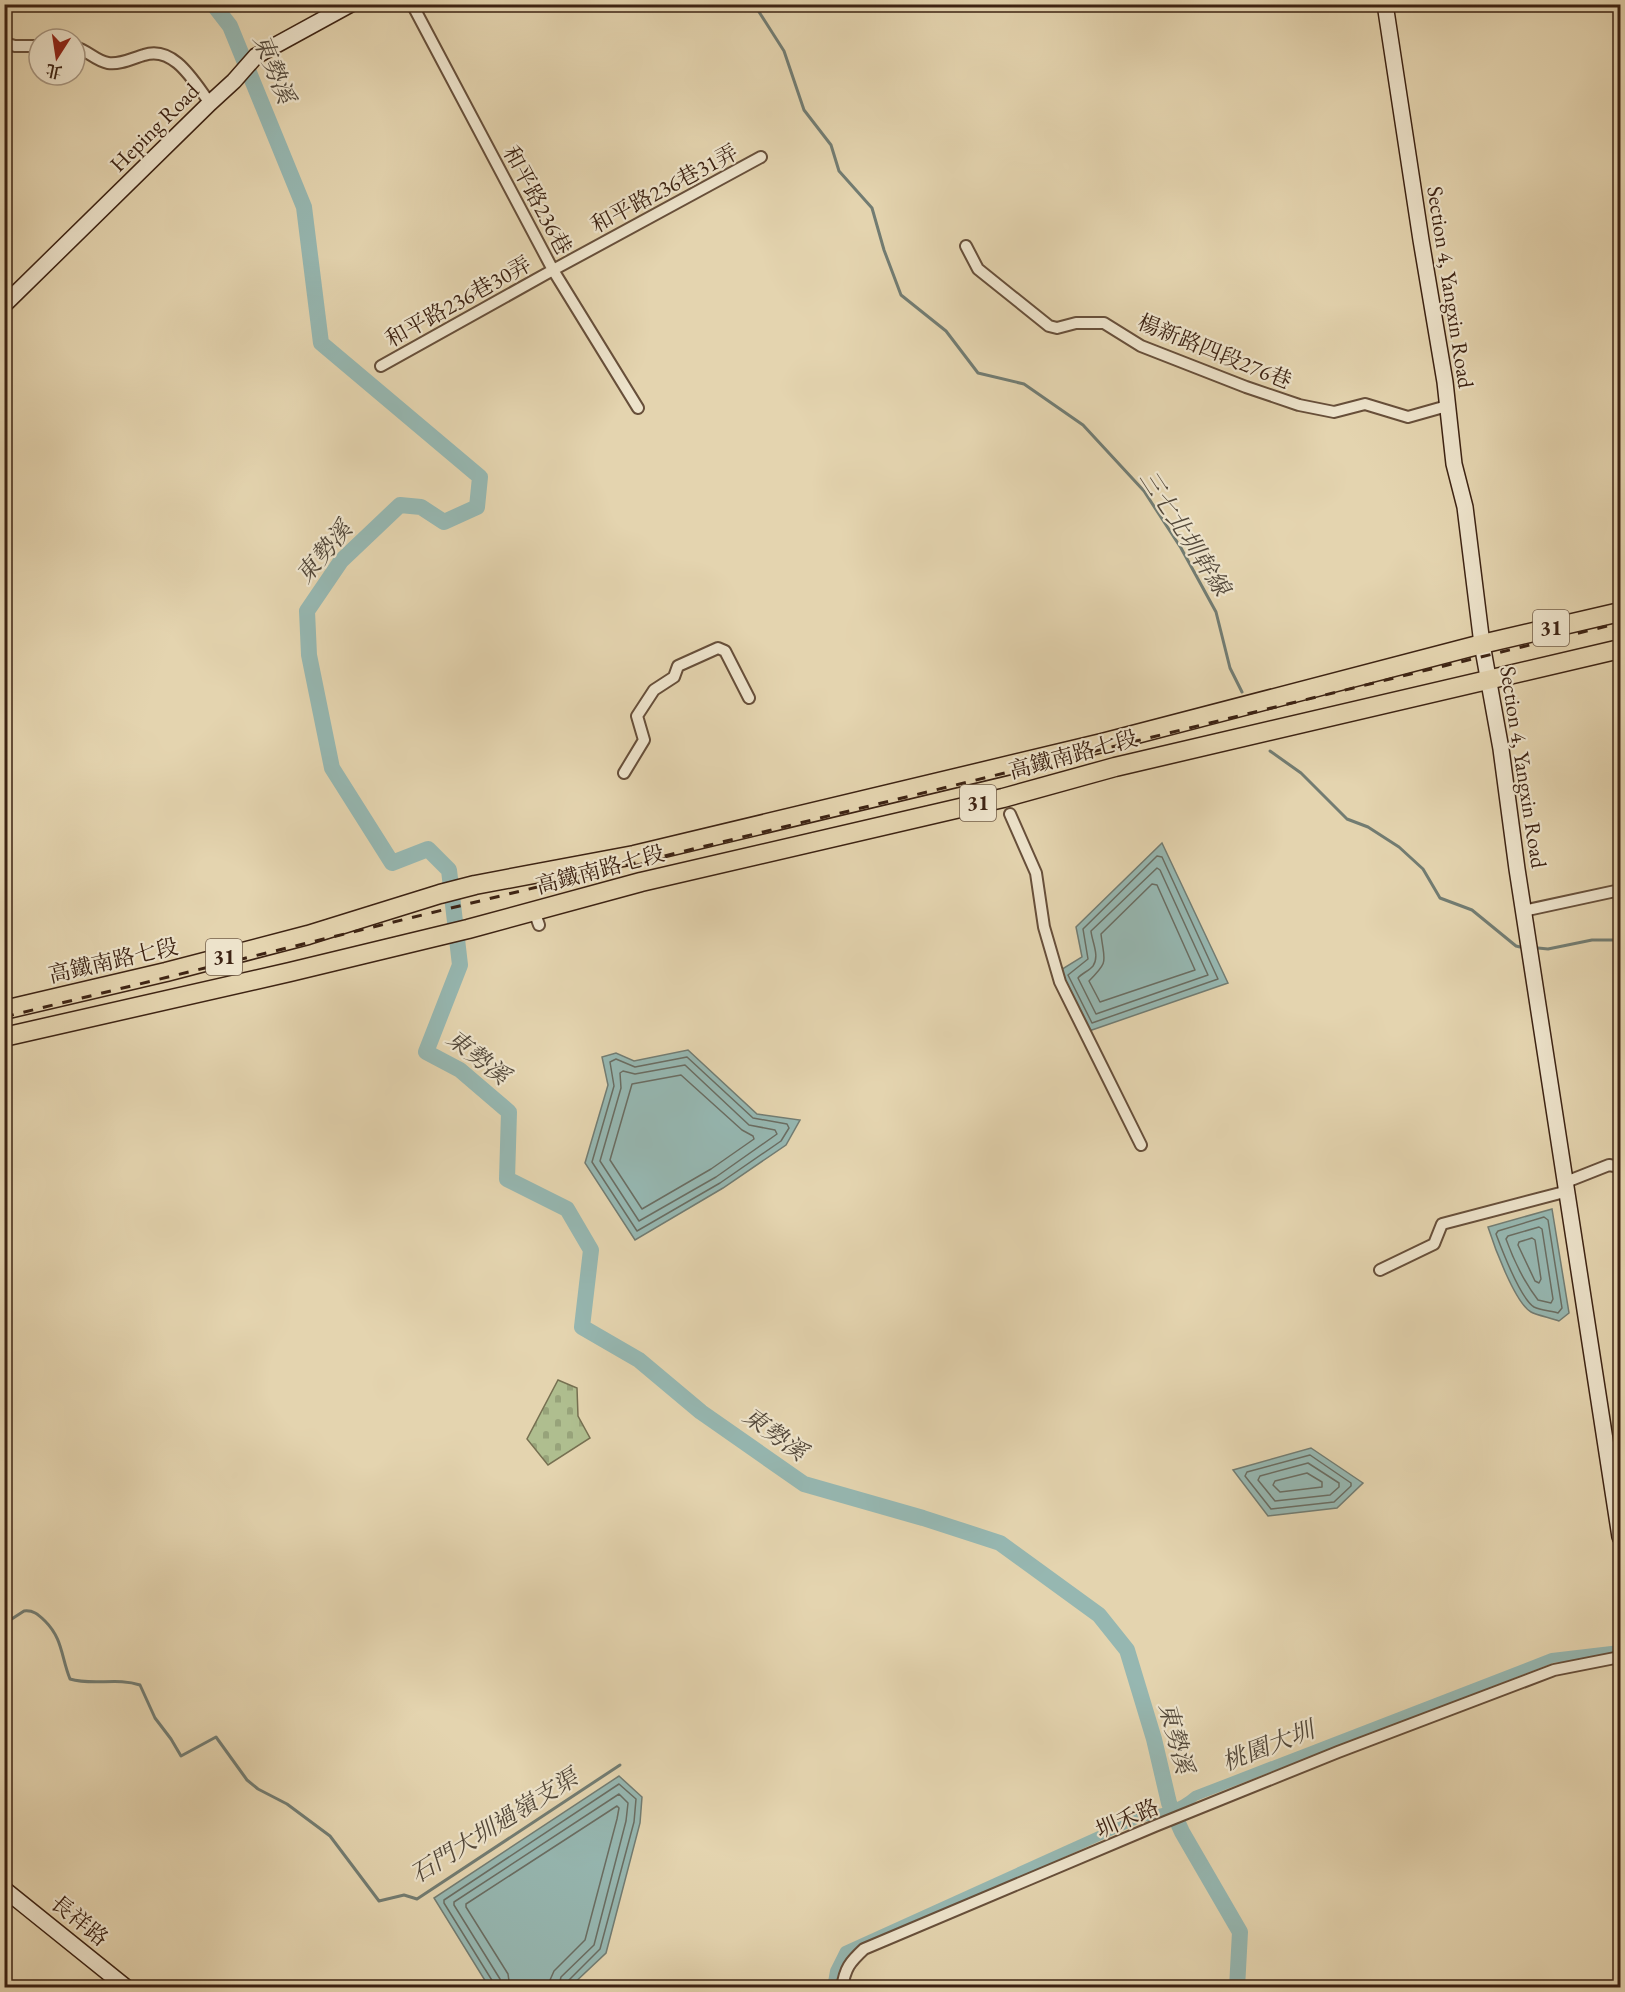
<svg xmlns="http://www.w3.org/2000/svg" width="1625" height="1992" font-family="'EB Garamond','Noto Serif TC',serif">
  <defs>
    <pattern id="cemetery-stones" width="16" height="16" patternUnits="userSpaceOnUse" patternTransform="scale(1.5)"><rect width="16" height="16" fill="#afbe8f"/><path d="M2 7V4a2 2 0 0 1 4 0v3zM10 15v-3a2 2 0 0 1 4 0v3z" fill="#97a37a"/></pattern>
  </defs>
  <rect width="100%" height="100%" fill="#e4d4af"/>
  <filter id="stains"><feTurbulence type="fractalNoise" baseFrequency=".00333" numOctaves="4"/><feColorMatrix values="0 0 0 0 .2 0 0 0 0 .09 0 0 0 0 .02 0 0 0 .5 -.17"/></filter>
  <radialGradient id="worn" r=".72"><stop offset=".6" stop-color="#630" stop-opacity="0"/><stop offset="1" stop-color="#630" stop-opacity=".3"/></radialGradient>
  <!-- cemetery -->
  <path fill="url(#cemetery-stones)" stroke="#767051" stroke-width="1.5" d="M558,1380L577,1388L578,1416L590,1438L548,1465L527,1439Z"/>
  <!-- water -->
  <path fill="#96b7b1" stroke="#727c72" stroke-width="1.5" d="M1162,843L1228,983L1089,1031L1059,971L1082,957L1076,927Z
    M688,1050L757,1114L800,1120L786,1145L723,1188L635,1240L585,1163L608,1085L602,1057L616,1053L634,1061Z
    M1552,1209L1569,1313L1559,1321C1551,1318 1536,1315 1531,1312C1515,1303 1494,1246 1488,1227Z
    M1311,1448L1363,1483L1337,1508L1268,1516L1233,1470Z
    M619,1776L642,1797L640,1823L606,1953L570,1987H489L434,1898Z"/>
  <g fill="none" stroke-linecap="round" stroke-linejoin="round">
    <!-- shore -->
    <path stroke="#6a6d62" stroke-width="1.5" d="M1157,856L1162,857L1218,979L1092,1023L1068,975L1088,959L1083,929Z
      M1157,868L1160,870L1208,975L1096,1014L1078,978C1082,973 1089,971 1093,966C1100,956 1092,942 1091,931Z
      M1152,884L1157,885L1195,970L1100,1002L1089,981C1110,960 1104,962 1101,934Z
      M687,1057L753,1118L787,1124L789,1128L781,1141L720,1183L637,1231L592,1162L614,1086L610,1062L616,1059L635,1067Z
      M685,1065L749,1125L775,1130L777,1134L716,1177L639,1221L600,1161L621,1088L620,1073L623,1071L635,1074Z
      M681,1075L742,1130L753,1136L754,1139L711,1169L642,1209L610,1160L632,1084Z
      M1544,1217L1548,1220L1562,1308L1558,1313C1551,1311 1540,1310 1534,1307C1520,1298 1502,1250 1496,1234L1498,1231Z
      M1539,1227L1542,1229L1553,1299L1551,1303L1538,1300C1524,1282 1514,1261 1506,1239L1508,1236Z
      M1532,1238L1535,1240L1541,1279L1539,1283L1535,1281L1518,1245L1519,1242Z
      M1310,1455L1351,1483V1486L1334,1502L1271,1509L1245,1476L1247,1472Z
      M1308,1463L1339,1483V1487L1330,1495L1275,1501L1258,1480L1260,1476Z
      M1307,1473L1322,1482V1487L1280,1492L1273,1485L1275,1481Z
      M494,1988L493,1982L444,1903V1900L619,1784L636,1799L634,1822L600,1949L568,1981L566,1988
      M501,1988L500,1979L454,1905V1902L619,1794L628,1803L626,1821L594,1945L561,1977L558,1988
      M510,1988L508,1974L466,1907V1904L617,1806L619,1808L617,1819L585,1940L554,1971L550,1980L549,1988"/>
    <!-- stream -->
    <path stroke="#727c72" stroke-width="3" d="M754,4L784,51L804,110L831,145L839,171L872,208L884,250L901,295L946,331L978,373L1024,384L1083,425L1144,491L1181,548L1216,612L1230,668L1242,692
      M1270,751L1301,773L1347,819L1368,827L1399,847L1423,869L1440,898L1472,910L1516,946L1520,947
      M1538,948L1548,949L1592,940H1620
      M4,1624L24,1611C33,1610 38,1614 45,1621C63,1639 61,1657 70,1679C93,1686 117,1677 140,1685L155,1718L171,1739L181,1756L216,1737L247,1780L258,1789L287,1804L330,1836L379,1901L404,1895L417,1899L620,1765"/>
    <!-- canal -->
    <path stroke="#96b7b1" stroke-width="10" d="M832,1988L835,1971L845,1951L1141,1817C1161,1815 1179,1810 1195,1796L1552,1658L1620,1650"/>
    <!-- river -->
    <path stroke="#96b7b1" stroke-width="16" d="M213,4L230,26L304,207L321,343L480,477L477,507L444,522L421,507L400,505L341,561L307,611L309,655L332,768L392,863L428,849L449,870L460,965L426,1052L460,1070L509,1112L507,1179L567,1209L591,1250L582,1327L639,1360L701,1412L804,1484L923,1518L1000,1543L1099,1615L1127,1650L1154,1739L1169,1803L1182,1832L1240,1932L1237,1988"/>
    <!-- street casing -->
    <g stroke="#674f3a" stroke-width="14">
      <path id="street" d="M412,4L553,270L638,408
        M4,43L15,46H39
        M75,47C87,50 96,61 108,63C120,65 133,58 144,55C174,45 194,82 210,103
        M966,246L978,269L1049,326L1057,328L1076,323H1104L1141,346L1246,387L1299,405L1334,412L1365,404L1408,417L1447,406
        M381,366L553,270L761,157
        M624,773L644,740L637,716L654,690L674,677L678,666L718,648L725,651L749,698
        M1010,814L1036,873L1044,927L1060,982L1141,1145
        M534,911L539,925
        M1523,911L1620,890
        M1566,1182L1609,1165L1620,1167
        M1380,1270L1434,1244L1442,1224L1568,1191
        M842,1988C845,1968 850,1962 864,1949L1155,1826L1338,1752L1554,1670L1620,1657"/>
    </g>
    <!-- secondary casing -->
    <g stroke="#3d2313" stroke-width="18">
      <path id="secondary" d="M1385,4L1421,240L1445,382L1454,464L1465,507L1482,644L1501,749L1517,869L1620,1537
        M4,305L210,103L234,81L256,56L351,4
        M4,1889L127,1988"/>
    </g>
    <!-- primary casing -->
    <g stroke="#3d2313" stroke-width="21">
      <path id="primary" d="M4,1010L166,972L308,935L440,894L475,885L634,855L1102,743L1482,644L1620,612
        M4,1037L290,972L468,929L641,882L1003,798L1115,767L1620,649"/>
    </g>
    <!-- street -->
    <use href="#street" stroke="#ede3cb" stroke-width="10"/>
    <!-- secondary -->
    <use href="#secondary" stroke="#ede3cb" stroke-width="15"/>
    <!-- primary -->
    <use href="#primary" stroke="#e4d4af" stroke-width="18"/>
    <!-- rail -->
    <path stroke="#3d2313" stroke-width="3" stroke-dasharray="10 10" stroke-linecap="butt" d="M4,1017L1620,623"/>
  </g>
  <g text-anchor="middle" stroke-width="4.5" stroke-linejoin="round" paint-order="stroke">
    <!-- shield labels -->
    <g fill="#ede3cb" stroke="#725d4a" stroke-width="1.5">
      <rect x="1533" y="610" width="36" height="36" rx="4.5"/>
      <rect x="960" y="785" width="36" height="36" rx="4.5"/>
      <rect x="206" y="939" width="36" height="36" rx="4.5"/>
    </g>
    <g font-size="21" font-weight="bold" fill="#3d2313">
      <text x="1551" y="635">31</text>
      <text x="978" y="810">31</text>
      <text x="224" y="964">31</text>
    </g>
    <!-- street labels -->
    <g font-size="22" fill="#3d2313" stroke="#ede3cb">
      <text transform="translate(154 127) rotate(-45)" y="8">Heping Road</text>
      <text transform="translate(664 188) rotate(-28)" y="8">和平路236巷31弄</text>
      <text transform="translate(538 200) rotate(62)" y="8">和平路236巷</text>
      <text transform="translate(1451 287) rotate(81)" y="8">Section 4, Yangxin Road</text>
      <text transform="translate(458 301) rotate(-29)" y="8">和平路236巷30弄</text>
      <text transform="translate(1215 351) rotate(22)" y="8">楊新路四段276巷</text>
      <text transform="translate(1073 754) rotate(-15)" y="8">高鐵南路七段</text>
      <text transform="translate(1524 767) rotate(81)" y="8">Section 4, Yangxin Road</text>
      <text transform="translate(600 869) rotate(-15)" y="8">高鐵南路七段</text>
      <text transform="translate(113 960) rotate(-13)" y="8">高鐵南路七段</text>
      <text transform="translate(1127 1818) rotate(-23)" y="8">圳禾路</text>
      <text transform="translate(80 1920) rotate(39)" y="8">長祥路</text>
    </g>
    <!-- water labels -->
    <g font-size="24" font-style="italic" fill="#53483a" stroke="#ede3cb">
      <text transform="translate(274 69) rotate(68)" y="8">東勢溪</text>
      <text transform="translate(1185 533) rotate(57)" y="8">三七北圳幹線</text>
      <text transform="translate(324 552) rotate(-50)" y="8">東勢溪</text>
      <text transform="translate(478 1057) rotate(38)" y="8">東勢溪</text>
      <text transform="translate(775 1434) rotate(36)" y="8">東勢溪</text>
      <text transform="translate(1176 1738) rotate(75)" y="8">東勢溪</text>
      <text transform="translate(1268 1746) rotate(-21)" y="8">桃園大圳</text>
      <text transform="translate(494 1826) rotate(-32)" y="8">石門大圳過嶺支渠</text>
    </g>
  </g>
  <!-- margin -->
  <rect width="1625" height="1992" fill="none" stroke="#e4d4af" stroke-width="24"/>
  <rect x="6" y="6" width="1613" height="1980" fill="none" stroke="#3d2313" stroke-width="3"/>
  <rect x="12" y="12" width="1601" height="1968" fill="none" stroke="#3d2313" stroke-width="1.5"/>
  <!-- north arrow -->
  <g transform="translate(57 57) rotate(192)"><circle r="28" fill="#ede3cb" stroke="#a79681" stroke-width="1.5"/>
  <path d="M0-4.5L10 22L0 15L-10 22Z" fill="#8f2418"/>
  <text y="-9" font-size="16" font-weight="bold" text-anchor="middle" fill="#3d2313">北</text>
  </g>
  <rect width="100%" height="100%" filter="url(#stains)"/>
  <rect width="100%" height="100%" fill="url(#worn)"/>
</svg>
